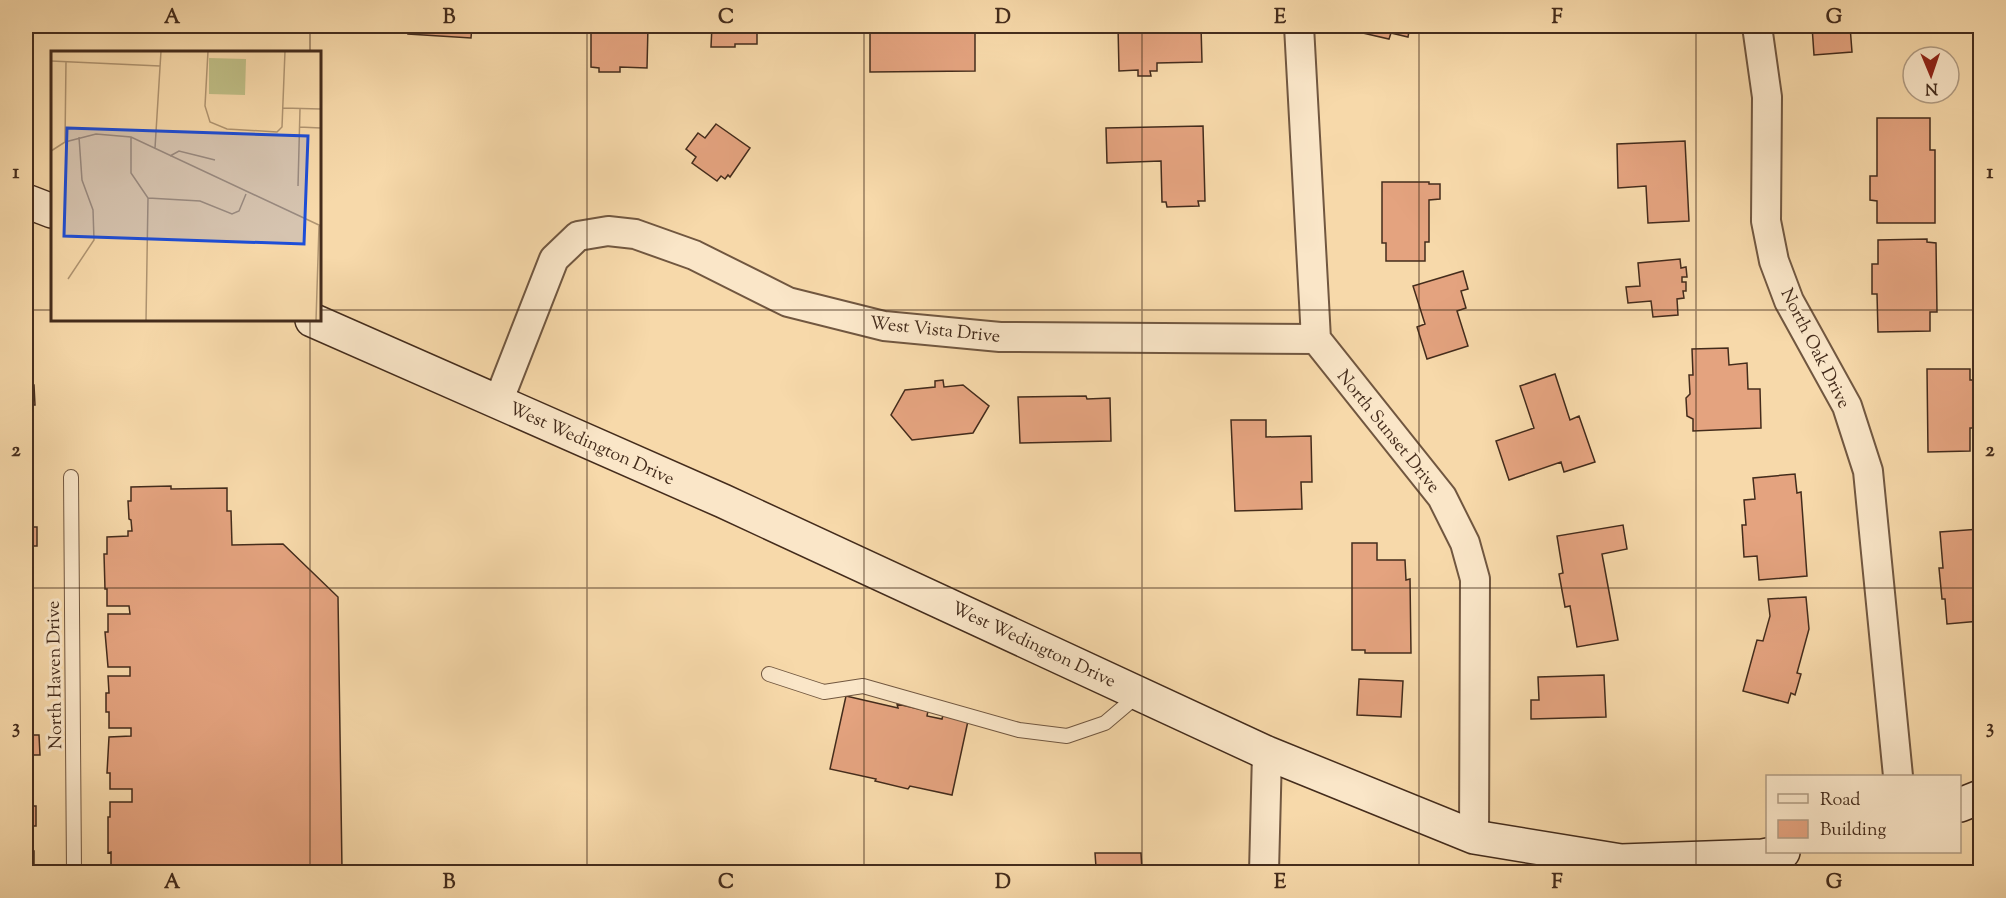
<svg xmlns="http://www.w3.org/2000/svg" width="2006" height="898" font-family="'Sorts Mill Goudy',serif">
  <rect width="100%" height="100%" fill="#f7d9aa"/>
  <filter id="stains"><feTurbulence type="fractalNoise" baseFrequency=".00333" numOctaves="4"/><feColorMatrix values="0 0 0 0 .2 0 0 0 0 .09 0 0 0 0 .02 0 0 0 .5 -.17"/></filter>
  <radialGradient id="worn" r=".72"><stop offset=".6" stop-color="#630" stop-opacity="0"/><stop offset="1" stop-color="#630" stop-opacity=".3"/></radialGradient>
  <!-- building -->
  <path fill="#e4a37f" stroke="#442c1c" stroke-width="1.5" d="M409,26H472L471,38L408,34Z
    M583,26H648L647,68L620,67V72H599V68L591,67V32H583Z
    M712,26H757V44H735V47H711Z
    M870,26H975V71L870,72Z
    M1118,26H1201L1202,62L1157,63V71H1150L1151,76H1138V70L1119,71Z
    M1356,26H1410L1408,37L1391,33L1389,39L1354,31Z
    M1812,26H1850L1852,52L1814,55Z
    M1877,118H1930V150H1935V223H1877V201L1870,200V176H1877Z
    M716,124L750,148L730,177L728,175L725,179L721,176L717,181L692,163L696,157L686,149L698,133L705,138Z
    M1203,126L1205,201H1198L1199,206L1167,207L1166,202H1162L1161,161L1107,163L1106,128Z
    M1685,141L1689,221L1648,223L1646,186L1618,188L1617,144Z
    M1382,182H1429V184H1440V199L1429,200V242H1425V261H1386V243H1382Z
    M1927,239V242L1936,243L1937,312H1930V331L1878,332L1877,294H1872V264H1878V240Z
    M1680,259L1681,268L1686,267L1687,277H1682V282H1686V291H1683L1684,298L1677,299L1678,315L1653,317L1651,301L1628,303L1626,287L1640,286L1638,263Z
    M1463,271L1468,289L1461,291L1466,308L1457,311L1468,346L1427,359L1417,327L1425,324L1413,286Z
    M1728,348L1729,365L1747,363L1748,389H1760L1761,428L1693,431V419L1687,416L1686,398L1690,394L1689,375H1693L1692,349Z
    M26,360L27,385H34L35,405H27L28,431H26Z
    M1927,369H1970V380H1976L1977,428H1970V451L1928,452Z
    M1555,374L1570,420L1579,416L1595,462L1564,472L1561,462L1509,480L1496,441L1534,428L1520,386Z
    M943,380L944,387L963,385L989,406L973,433L912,440L891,415L905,390L935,387V381Z
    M1086,396L1087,399L1110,398L1111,441L1020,443L1018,397Z
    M1231,420H1266V437L1311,436L1312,482H1301L1302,509L1235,511Z
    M31,455V476H26V456Z
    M1795,474L1797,493L1801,492L1807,576L1759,580L1757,556L1744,557L1742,525H1746L1744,500L1755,499L1753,478Z
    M171,486V489L227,488V511H231L232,545L283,544L338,597L342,870L132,872V868H111V852L108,853V817H110V802H132V789H110V773H107L109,737L131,736V728H109V712H106V693H109L108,676H130V667H108L105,632H108V614H130L129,606H107V589H105L104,554H107V537L128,536V531H132L131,520L129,519L128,501H131V487Z
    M26,500H29V527H37V546H30V572H26Z
    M1623,525L1627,549L1602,554L1618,640L1577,647L1570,606L1565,607L1559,574L1563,573L1557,536Z
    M1980,529V621L1947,624L1945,599H1942L1939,568H1943L1940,532Z
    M1352,543H1377V560H1405L1406,580L1410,579L1411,653H1365V650H1352Z
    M1806,597L1809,629L1797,673L1801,674L1795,695L1791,693L1788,703L1743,691L1757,640L1763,641L1770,616L1768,599Z
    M1604,675L1606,717L1531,719V700H1539L1538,677Z
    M1359,679L1403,681L1401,717L1357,715Z
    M846,696L898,708L897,704L928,711L927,716L942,719L943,715L968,721L952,795L910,786L908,789L875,781L876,779L830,769Z
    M26,710H32V735H39L40,755H32L33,781L26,782Z
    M26,792H28L29,806H36V826H29V841H26V851H34V872H26Z
    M1095,853H1141L1142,872H1082V868L1096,867Z"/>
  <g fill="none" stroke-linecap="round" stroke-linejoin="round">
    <!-- service casing -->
    <g stroke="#715740" stroke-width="16">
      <path id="service" d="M71,477L74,872
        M769,674L824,692L863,686L1019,730L1067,736L1105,723L1138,695"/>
    </g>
    <!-- minor casing -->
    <g stroke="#715740" stroke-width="32">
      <path id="minor" d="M1299,26L1316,339L1442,497L1465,543L1475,579L1474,837
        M1757,26L1767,97L1766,221L1774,261L1789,301L1847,406L1868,471L1898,776
        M498,402L554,259L578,236L608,231L635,234L694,255L788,302L884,326L1000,337L1316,339
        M1264,872L1267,753"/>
    </g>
    <!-- secondary casing -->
    <g stroke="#442c1c" stroke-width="36">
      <path id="secondary" d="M26,201L52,211
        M312,320L723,501L1267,753L1474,837L1621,861L1763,856L1783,852
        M1960,805L1980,797"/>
    </g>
    <!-- service -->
    <use href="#service" stroke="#fae6c8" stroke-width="14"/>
    <!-- minor -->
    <use href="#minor" stroke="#fae6c8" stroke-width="28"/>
    <!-- secondary -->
    <use href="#secondary" stroke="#fae6c8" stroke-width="33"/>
  </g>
  <!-- grid -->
  <path fill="none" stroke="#442c1c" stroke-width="1.5" stroke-opacity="0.55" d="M310,26V52M587,26V872M864,26V872M1142,26V872M1419,26V872M1696,26V872M26,310H52M320,310H1980M310,320V872M26,588H1980"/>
  <g text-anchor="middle" stroke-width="6" stroke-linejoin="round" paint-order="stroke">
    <!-- street labels -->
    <g font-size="18" fill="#442c1c" stroke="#fae6c8">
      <text transform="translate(935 329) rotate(6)" y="6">West Vista Drive</text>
      <text transform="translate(1816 348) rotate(63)" y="6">North Oak Drive</text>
      <text transform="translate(1389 431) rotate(51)" y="6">North Sunset Drive</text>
      <text transform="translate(592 443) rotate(24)" y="6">West Wedington Drive</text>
      <text transform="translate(1034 644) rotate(25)" y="6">West Wedington Drive</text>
      <text transform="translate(54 675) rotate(-91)" y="6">North Haven Drive</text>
    </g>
  </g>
  <!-- overview -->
  <g transform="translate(51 51)">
    <rect width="270" height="270" fill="#f7d9aa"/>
    <path d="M158,7L195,8L194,44L158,43Z" fill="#bfbe86"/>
    <path fill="none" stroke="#af9471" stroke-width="1.5" d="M157,0L154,55L159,71L176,78L226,81L231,76L234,0M0,10L109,15M232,57L270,58M248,76L270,77M80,86V122L97,147L95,270M14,91L15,10M104,97L110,0M0,100L14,91L45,83L80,86L270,175M119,105L128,100L164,109M247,135L249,58M97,147L149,150L181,163L188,160L195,143M17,228L43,189L42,159L31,129L28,86M265,270L268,175"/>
    <path fill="#1d4ed8" fill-opacity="0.15" stroke="#1d4ed8" stroke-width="3" d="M16,77L257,85L253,193L13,185Z"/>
    <rect width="270" height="270" fill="none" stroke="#442c1c" stroke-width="3"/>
  </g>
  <!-- margin -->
  <rect width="2006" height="898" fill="none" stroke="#f7d9aa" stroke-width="66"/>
  <!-- legend -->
  <rect x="1766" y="775" width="195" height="78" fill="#fae6c8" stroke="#b19c83" stroke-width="1.5"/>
  <rect x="1778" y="794" width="30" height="9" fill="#fae6c8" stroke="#b19c83" stroke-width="1.5"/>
  <text x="1820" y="805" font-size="18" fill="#442c1c">Road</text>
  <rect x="1778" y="820" width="30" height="18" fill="#e4a37f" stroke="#b19c83" stroke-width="1.5"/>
  <text x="1820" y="835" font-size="18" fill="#442c1c">Building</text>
  <!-- north arrow -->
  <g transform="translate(1931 75) rotate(178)"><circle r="28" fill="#fae6c8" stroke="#b19c83" stroke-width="1.5"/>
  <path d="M0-4.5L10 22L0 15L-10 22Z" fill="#8f2418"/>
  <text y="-9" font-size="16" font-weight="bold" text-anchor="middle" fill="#442c1c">N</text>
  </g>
  <rect x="33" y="33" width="1940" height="832" fill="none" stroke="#442c1c" stroke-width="2"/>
  <g font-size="20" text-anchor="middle" font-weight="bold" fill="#442c1c">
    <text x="172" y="23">A</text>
    <text x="449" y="23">B</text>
    <text x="726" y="23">C</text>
    <text x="1003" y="23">D</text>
    <text x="1280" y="23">E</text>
    <text x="1557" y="23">F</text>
    <text x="1834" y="23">G</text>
    <text x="16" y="178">1</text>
    <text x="1990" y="178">1</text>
    <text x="16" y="456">2</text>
    <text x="1990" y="456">2</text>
    <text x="16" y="733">3</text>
    <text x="1990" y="733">3</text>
    <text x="172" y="888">A</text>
    <text x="449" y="888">B</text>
    <text x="726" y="888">C</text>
    <text x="1003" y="888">D</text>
    <text x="1280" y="888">E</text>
    <text x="1557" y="888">F</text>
    <text x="1834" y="888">G</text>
  </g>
  <rect width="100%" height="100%" filter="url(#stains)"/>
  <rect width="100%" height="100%" fill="url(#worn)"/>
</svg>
